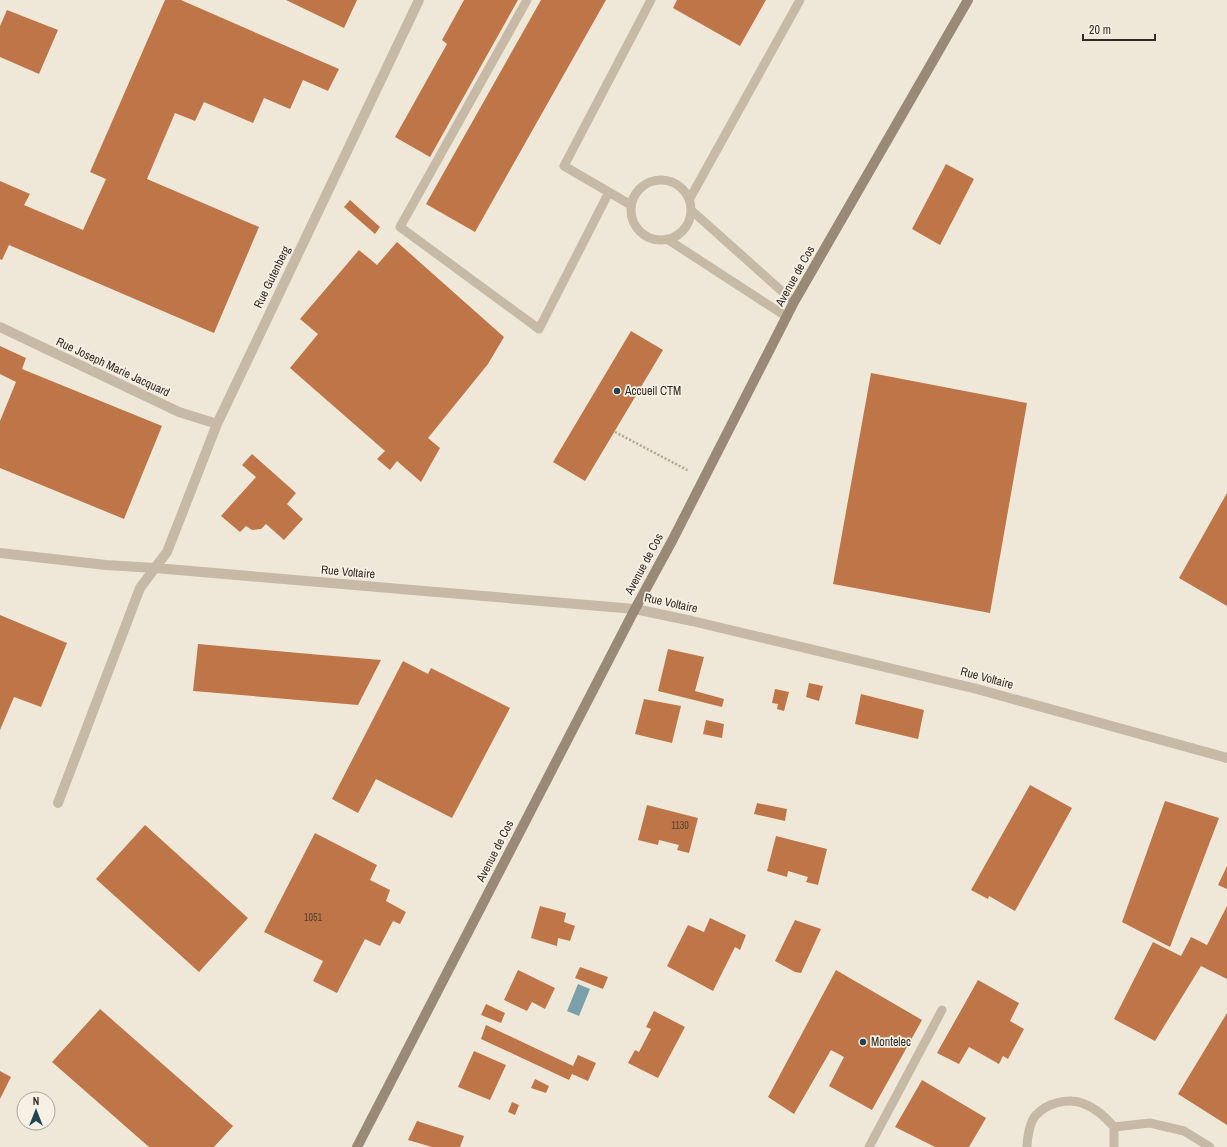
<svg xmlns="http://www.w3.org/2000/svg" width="1227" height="1147" font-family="'Archivo Narrow',sans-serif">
  <rect width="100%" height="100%" fill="#efe8d9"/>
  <!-- water -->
  <path fill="#7aa1aa" d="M578,984L590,989L579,1016L567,1011Z"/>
  <!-- building -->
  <path fill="#be7648" d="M165,0H181L339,69L328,91L303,80L290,109L264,98L253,123L204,102L195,121L175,113L147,179L259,227L214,333L9,245L2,260L0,259V181L30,194L24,205L83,230L106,179L90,172Z
    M286,0H357L344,28Z
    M464,0H518L430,157L395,137L447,44L442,40Z
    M541,0H606L475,232L426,204Z
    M677,0H766L740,46L673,8Z
    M7,10L58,30L39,74L0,57V26Z
    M946,164L974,179L940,245L912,229Z
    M350,200L380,227L375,234L344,207Z
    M397,242L504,337L488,364L428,438L440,448L421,482L397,461L390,470L377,459L385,451L290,368L318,334L300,319L359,250L377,265Z
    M631,331L663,350L585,481L553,462Z
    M0,346L26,358L22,369L162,426L124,519L0,468V421L16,382L0,374Z
    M871,373L1027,403L990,613L833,584Z
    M252,454L296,493L287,504L303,519L284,540L266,524L261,529L252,530L246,526L240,532L221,516L256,477L242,465Z
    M1227,493V606L1179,578Z
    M0,615L67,643L41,707L14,697L0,730Z
    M198,644L322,655L381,660L358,705L193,691Z
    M668,649L704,657L695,691L724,699L722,707L658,691Z
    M403,661L428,674L431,668L510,708L452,818L376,779L358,813L332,799Z
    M809,683L823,686L819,701L806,697Z
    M775,689L789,692L784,711L777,709L778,704L772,703Z
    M861,694L924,710L918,739L855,724Z
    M644,699L681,706L672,743L635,734Z
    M706,720L724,724L722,738L703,734Z
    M1030,785L1072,808L1015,911L989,896L988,899L971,890Z
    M1165,801L1219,818L1170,947L1122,922Z
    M757,803L787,809L785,821L754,814Z
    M647,805L698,818L689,853L677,850L679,845L659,840L658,845L638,840Z
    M145,825L248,918L199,972L96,879Z
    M315,833L377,865L370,880L390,890L386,901L406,912L400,924L393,921L380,946L365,939L337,993L313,981L323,961L264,932Z
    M776,836L827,849L818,885L806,882L808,877L788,871L787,877L767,871Z
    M1227,866V889L1218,885Z
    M540,906L566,913L564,922L575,926L570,941L558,938L557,946L531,938Z
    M1227,906V979L1201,966L1155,1041L1114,1019L1153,942L1181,956L1191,937L1207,945Z
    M710,918L746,935L740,950L735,947L713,991L667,966L688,925L704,932Z
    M795,920L821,929L801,973L795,972L775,961Z
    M580,967L608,977L603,989L575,978Z
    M518,970L555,988L545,1009L532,1002L527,1011L504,1000Z
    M836,970L922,1020L872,1110L829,1086L844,1057L831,1050L794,1114L768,1097Z
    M978,980L1019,1003L1010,1021L1024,1029L1008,1059L1003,1056L999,1064L969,1047L959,1064L937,1053Z
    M486,1004L505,1013L501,1023L481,1015Z
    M100,1009L233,1126L214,1147H149L52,1062Z
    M654,1011L685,1027L658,1078L628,1063L635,1050L639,1052L651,1029L646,1027Z
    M1227,1013V1125L1178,1094Z
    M486,1025L573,1066L578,1055L596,1063L588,1081L572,1074L569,1080L481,1039Z
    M474,1051L506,1065L490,1100L458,1087Z
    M0,1071L11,1077L0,1099Z
    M535,1079L549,1086L546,1093L531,1088Z
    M922,1080L986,1118L969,1147H935L895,1127Z
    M512,1102L519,1105L515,1115L508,1112Z
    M417,1121L464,1136L460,1147H432L408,1140Z"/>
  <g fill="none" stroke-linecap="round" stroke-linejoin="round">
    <!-- path -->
    <path stroke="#b2a490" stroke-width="2.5" stroke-dasharray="2 2" stroke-linecap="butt" d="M615,432L689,471"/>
    <!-- lane -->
    <path stroke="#c6b9a6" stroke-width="9" d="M527,0L400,227L539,329L609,192
      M631 210a30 30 0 1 1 60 0a30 30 0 1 1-60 0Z
      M689,200L800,0
      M631,205L564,166L651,0
      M691,210L794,302
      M667,239L787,317
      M1114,1127L1150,1123L1184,1131L1210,1147
      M869,1147L942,1010
      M1027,1147C1027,1138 1030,1121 1036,1115C1047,1103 1068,1098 1082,1103C1096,1108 1105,1117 1114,1127V1147"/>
    <!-- street -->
    <path stroke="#c6b9a6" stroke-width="10" d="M0,327L179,412L217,424
      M0,553L106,565L155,568L635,609L692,621L977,689L1227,758
      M58,803L140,588L167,552L217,424L419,0"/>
    <!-- secondary -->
    <path stroke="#998977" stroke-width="10" d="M357,1147L635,609L672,541L794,302L968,0"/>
  </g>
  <!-- markers -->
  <g fill="#1f4651" stroke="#f7f1e5" stroke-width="1.5">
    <circle cx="617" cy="391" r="4"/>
    <circle cx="863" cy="1042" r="4"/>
  </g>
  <g text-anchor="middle" stroke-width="3.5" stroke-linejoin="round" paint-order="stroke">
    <!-- number labels -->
    <g font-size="10" fill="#563e2e">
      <text x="680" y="829">1130</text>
      <text x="313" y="921">1051</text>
    </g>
    <!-- street labels -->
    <g font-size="12" fill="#332c26" stroke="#f7f1e5">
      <text transform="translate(795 276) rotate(-61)" y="4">Avenue de Cos</text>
      <text transform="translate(272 277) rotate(-64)" y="4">Rue Gutenberg</text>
      <text transform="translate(113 367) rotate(25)" y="4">Rue Joseph Marie Jacquard</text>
      <text transform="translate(644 564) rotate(-62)" y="4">Avenue de Cos</text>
      <text transform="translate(348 572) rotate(5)" y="4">Rue Voltaire</text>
      <text transform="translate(671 603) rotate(12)" y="4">Rue Voltaire</text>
      <text transform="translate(987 678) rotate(15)" y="4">Rue Voltaire</text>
      <text transform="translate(495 851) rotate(-63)" y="4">Avenue de Cos</text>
    </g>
    <!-- poi labels -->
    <g font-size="12" fill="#332c26" stroke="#f7f1e5" text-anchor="start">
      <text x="625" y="395">Accueil CTM</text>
      <text x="871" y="1046">Montelec</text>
    </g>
  </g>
  <!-- north arrow -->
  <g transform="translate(36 1111)"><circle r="19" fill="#f7f1e5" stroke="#a9a299"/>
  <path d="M0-3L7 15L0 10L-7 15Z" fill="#1f4651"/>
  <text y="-6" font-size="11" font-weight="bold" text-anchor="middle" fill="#332c26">N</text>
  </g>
  <!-- scale -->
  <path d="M1083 34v6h72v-6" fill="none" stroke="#332c26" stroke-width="2"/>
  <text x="1089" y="34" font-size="12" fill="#332c26" stroke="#f7f1e5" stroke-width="3" paint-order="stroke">20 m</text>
</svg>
